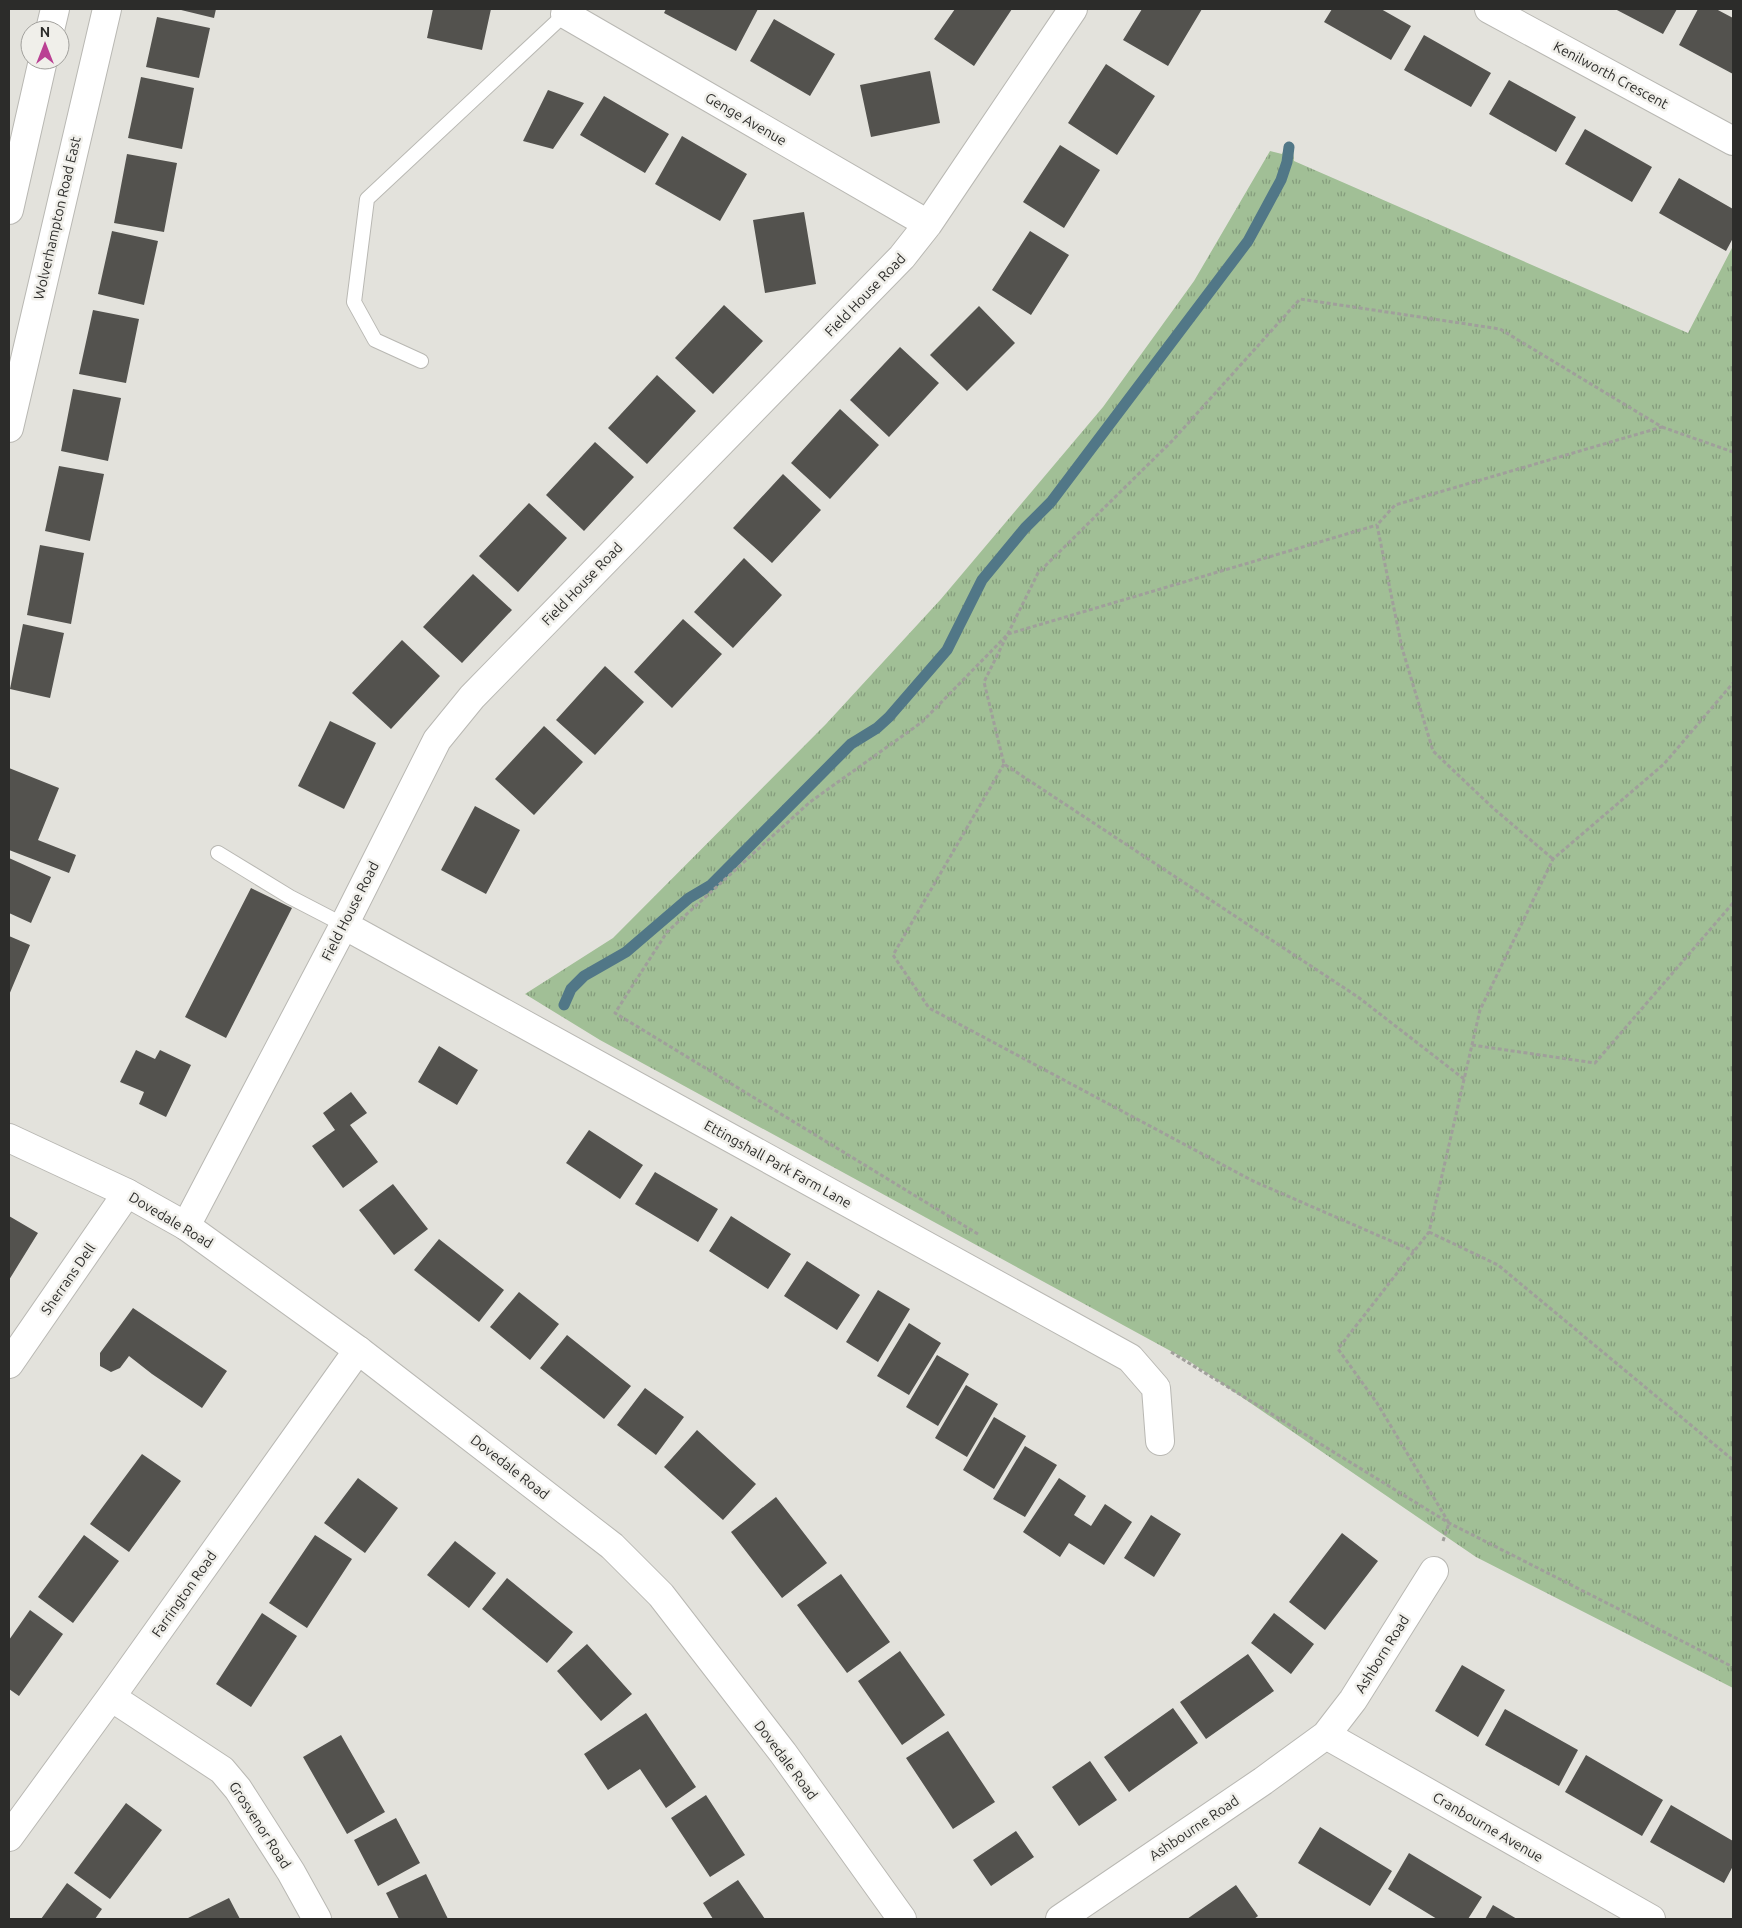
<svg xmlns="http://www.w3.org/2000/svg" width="1742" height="1928" font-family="Ubuntu,sans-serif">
  <defs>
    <pattern id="park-tufts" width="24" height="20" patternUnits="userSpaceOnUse" patternTransform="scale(1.25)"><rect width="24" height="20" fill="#a1bf96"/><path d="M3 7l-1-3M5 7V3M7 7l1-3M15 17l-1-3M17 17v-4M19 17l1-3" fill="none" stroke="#839b7b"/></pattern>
  </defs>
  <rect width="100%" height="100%" fill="#e3e2dc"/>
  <!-- park -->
  <path fill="url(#park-tufts)" d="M1286,146L1293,148L1294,161L1688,333L1733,246V1688L1476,1557L1189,1361L600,1040L525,994L613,938L826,724L941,599L1103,407L1194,281L1270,151L1282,154Z"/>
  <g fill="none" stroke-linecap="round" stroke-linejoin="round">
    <!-- stream -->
    <path stroke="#517787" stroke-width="11" d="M564,1005L571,989L584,976L626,952L689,898L711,885L851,744L877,728L889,717L947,650L982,580L1025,528L1051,502L1248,241L1281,180L1287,162L1289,147"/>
  </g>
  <!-- building -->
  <path fill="#53524e" d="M177,9H216L214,18Z
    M433,9H491L482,50L427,38Z
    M666,9H758L736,51L664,13Z
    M955,9H1012L974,66L934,39Z
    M1142,9H1202L1168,66L1123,40Z
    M1332,9H1381L1411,26L1391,60L1324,22Z
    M1615,9H1677L1663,34Z
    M1698,9H1716L1733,18V74L1679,45Z
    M157,17L210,28L199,78L146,67Z
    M774,19L835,54L810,96L750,61Z
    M1424,35L1491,73L1471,107L1404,70Z
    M1106,64L1155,96L1117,155L1068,123Z
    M930,71L940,123L871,137L860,85Z
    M141,77L194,88L182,149L128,138Z
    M1509,80L1576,117L1556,152L1489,114Z
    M548,90L584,103L553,149L523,141Z
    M604,96L669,134L645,173L580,135Z
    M1585,129L1652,167L1632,202L1565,164Z
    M682,136L747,174L720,221L655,184Z
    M1060,145L1100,170L1064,228L1023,202Z
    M127,154L177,163L164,232L114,223Z
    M1679,178L1733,209V238L1726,251L1659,213Z
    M804,212L816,284L765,293L753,220Z
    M112,231L158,241L144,305L98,294Z
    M1030,231L1069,255L1031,315L992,290Z
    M724,305L763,341L713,394L675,358Z
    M979,306L1015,343L967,391L930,355Z
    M93,310L139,319L126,383L79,374Z
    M900,347L939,383L889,437L850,400Z
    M657,375L696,411L647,464L608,428Z
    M73,389L121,398L108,461L61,451Z
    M840,409L879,445L830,499L791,463Z
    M595,442L634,477L584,531L546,495Z
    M59,466L104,474L90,541L45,531Z
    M783,474L821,510L772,563L733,528Z
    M529,503L567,538L518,592L479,556Z
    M40,545L84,553L71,624L27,615Z
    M744,558L782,595L733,648L694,612Z
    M473,574L512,610L462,663L423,627Z
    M683,619L722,654L672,708L634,672Z
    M23,624L64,633L50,698L10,689Z
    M402,640L440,676L391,729L352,693Z
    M605,666L644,702L595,755L556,720Z
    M330,721L376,743L344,809L298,786Z
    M544,726L583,762L534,815L495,779Z
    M9,768L59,788L38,840L76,855L69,873L9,850Z
    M475,806L520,830L486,894L441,870Z
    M9,858L51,877L31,923L9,913Z
    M251,888L292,908L226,1038L185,1017Z
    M9,936L30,945L9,995Z
    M439,1046L478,1070L457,1105L418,1082Z
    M136,1050L155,1059L160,1050L191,1065L166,1117L139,1104L144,1092L120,1082Z
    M351,1092L367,1113L350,1125L378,1162L343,1188L312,1146L335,1130L323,1113Z
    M589,1130L643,1165L620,1199L566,1163Z
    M655,1172L718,1209L698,1242L635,1204Z
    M393,1184L428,1229L394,1255L359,1210Z
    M9,1216L38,1233L9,1280Z
    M731,1216L791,1254L768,1289L709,1251Z
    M439,1239L504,1290L479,1322L414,1270Z
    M807,1261L860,1295L837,1330L784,1296Z
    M878,1290L910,1309L878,1362L846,1342Z
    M519,1292L559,1324L530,1360L490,1327Z
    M133,1308L227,1371L202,1408L152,1374L129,1356L120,1368L111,1372L100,1366V1353Z
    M909,1323L941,1343L909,1395L877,1376Z
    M567,1335L631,1386L604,1419L540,1368Z
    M937,1355L969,1374L938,1426L906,1407Z
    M966,1385L998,1404L967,1457L935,1438Z
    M645,1388L684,1417L656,1455L617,1425Z
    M994,1417L1026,1436L994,1489L963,1470Z
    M697,1430L756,1484L723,1520L664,1467Z
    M1025,1446L1057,1465L1025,1517L993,1499Z
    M142,1454L181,1481L129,1552L90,1524Z
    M358,1478L398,1508L365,1553L324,1523Z
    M1059,1478L1086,1496L1074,1515L1091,1526L1105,1504L1132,1522L1104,1565L1069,1543L1060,1557L1023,1532Z
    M776,1497L827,1563L782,1598L731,1532Z
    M1151,1515L1181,1534L1154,1577L1124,1558Z
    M1342,1533L1378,1561L1325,1630L1289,1602Z
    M84,1535L119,1561L73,1623L38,1597Z
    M315,1535L352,1559L307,1628L269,1603Z
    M455,1541L496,1573L469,1608L427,1575Z
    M841,1574L890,1642L847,1673L797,1605Z
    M507,1578L573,1632L547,1663L482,1609Z
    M30,1610L63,1634L19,1696L9,1689V1640Z
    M262,1613L297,1636L251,1707L216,1684Z
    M1274,1613L1314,1644L1291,1674L1251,1643Z
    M587,1644L632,1694L601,1721L557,1671Z
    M900,1651L945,1715L902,1745L858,1681Z
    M1248,1654L1274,1691L1206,1739L1180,1702Z
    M1462,1665L1505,1690L1478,1737L1435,1711Z
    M1173,1708L1198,1743L1129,1792L1104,1757Z
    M1505,1709L1578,1750L1559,1786L1485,1745Z
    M646,1713L696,1787L666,1808L640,1769L608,1790L584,1754Z
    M948,1731L995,1802L953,1829L906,1758Z
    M341,1735L385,1812L347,1834L303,1757Z
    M1586,1755L1663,1800L1642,1836L1565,1792Z
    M1090,1761L1117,1800L1079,1826L1052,1787Z
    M706,1795L745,1855L710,1877L671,1818Z
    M126,1803L162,1830L110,1899L74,1873Z
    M1671,1805L1733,1841V1866L1724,1883L1650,1842Z
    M396,1818L420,1863L378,1886L354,1840Z
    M1320,1827L1392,1871L1370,1906L1298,1863Z
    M1016,1831L1034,1857L991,1886L973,1860Z
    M1409,1853L1482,1897L1468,1919H1437L1388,1889Z
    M426,1874L448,1919H399L386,1893Z
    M738,1880L765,1919H713L703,1903Z
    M67,1883L102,1909L95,1919H41Z
    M1236,1885L1258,1916L1254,1919H1187Z
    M229,1898L240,1919H186Z
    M1493,1905L1517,1919H1485Z"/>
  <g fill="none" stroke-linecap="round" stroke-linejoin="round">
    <!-- service casing -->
    <g stroke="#b9b8b3" stroke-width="16">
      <path id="service" d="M421,361L375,340L354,302L367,199L565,14
        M218,853L290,897L344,925"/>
    </g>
    <!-- minor casing -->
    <g stroke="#b9b8b3" stroke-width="30">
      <path id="minor" d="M1489,9L1733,141
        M565,14L928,224
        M9,428L107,9
        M344,925L1130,1358L1156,1388L1160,1441
        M186,1226L344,925L437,740L472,697L902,257L928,224L1073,9
        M9,1364L127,1193
        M111,1697L222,1770L238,1789L291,1872L317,1919
        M1326,1735L1651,1919
        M9,1837L111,1697L358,1350
        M1060,1919L1263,1781L1326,1735L1353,1700L1434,1571"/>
    </g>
    <!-- tertiary casing -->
    <g stroke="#b9b8b3" stroke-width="30">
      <path id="tertiary" d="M9,1138L127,1193L186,1226L358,1350L612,1546L661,1595L783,1753L902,1919"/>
    </g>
    <!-- primary casing -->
    <g stroke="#b9b8b3" stroke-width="30">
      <path id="primary" d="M50,30L55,9
        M9,210L43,60"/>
    </g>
    <!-- path -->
    <path stroke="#a09f9b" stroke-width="3" stroke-dasharray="4 2.5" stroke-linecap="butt" d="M1662,427L1733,452
      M1004,764L893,955L929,1008L1253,1181L1414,1251
      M1472,1045L1595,1063L1733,903
      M1464,1079L1358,997L1004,764L984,682L1038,573L1173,440L1300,299L1500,329L1662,427L1395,505L1377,525L1402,648L1433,751L1493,808L1553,859
      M1429,1232L1498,1265L1733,1460
      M978,1234L615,1013L667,932L810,802L922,722L1008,634L1377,525
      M1171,1352L1449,1523L1733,1667
      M1443,1541L1449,1523L1377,1403L1338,1349L1429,1232L1480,1010L1553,859L1664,764L1733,683"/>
    <!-- service -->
    <use href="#service" stroke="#fff" stroke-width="14"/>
    <!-- minor -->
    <use href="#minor" stroke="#fff" stroke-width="28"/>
    <!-- tertiary -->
    <use href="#tertiary" stroke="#fff" stroke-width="28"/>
    <!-- primary -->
    <use href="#primary" stroke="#fff" stroke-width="28"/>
  </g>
  <g text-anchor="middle" stroke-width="5" stroke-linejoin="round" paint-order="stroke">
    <!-- street labels -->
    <g font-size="14" fill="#2c2c2a" stroke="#f0efea">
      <text transform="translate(1611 75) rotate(28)" y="5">Kenilworth Crescent</text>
      <text transform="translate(746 119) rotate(30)" y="5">Genge Avenue</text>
      <text transform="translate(57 218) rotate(-77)" y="5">Wolverhampton Road East</text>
      <text transform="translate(865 295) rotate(-46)" y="5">Field House Road</text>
      <text transform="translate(582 584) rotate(-46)" y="5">Field House Road</text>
      <text transform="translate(350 911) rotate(-63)" y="5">Field House Road</text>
      <text transform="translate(778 1164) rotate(29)" y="5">Ettingshall Park Farm Lane</text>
      <text transform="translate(171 1220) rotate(31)" y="5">Dovedale Road</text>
      <text transform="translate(68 1279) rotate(-55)" y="5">Sherrans Dell</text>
      <text transform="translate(510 1467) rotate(38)" y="5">Dovedale Road</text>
      <text transform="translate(184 1594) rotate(-55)" y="5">Farrington Road</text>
      <text transform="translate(1382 1654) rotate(-58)" y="5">Ashborn Road</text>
      <text transform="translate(786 1760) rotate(53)" y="5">Dovedale Road</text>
      <text transform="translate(260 1825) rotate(57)" y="5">Grosvenor Road</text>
      <text transform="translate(1488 1827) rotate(30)" y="5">Cranbourne Avenue</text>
      <text transform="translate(1194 1828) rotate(-34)" y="5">Ashbourne Road</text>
    </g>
  </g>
  <!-- border -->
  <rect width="1742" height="1928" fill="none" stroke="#2c2c2a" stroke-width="20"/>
  <!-- north arrow -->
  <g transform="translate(45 45)"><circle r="24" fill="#f0efea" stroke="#a2a19d"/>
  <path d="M0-4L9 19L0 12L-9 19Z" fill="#ba4093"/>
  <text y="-8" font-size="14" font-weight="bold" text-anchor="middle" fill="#2c2c2a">N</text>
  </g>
</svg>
